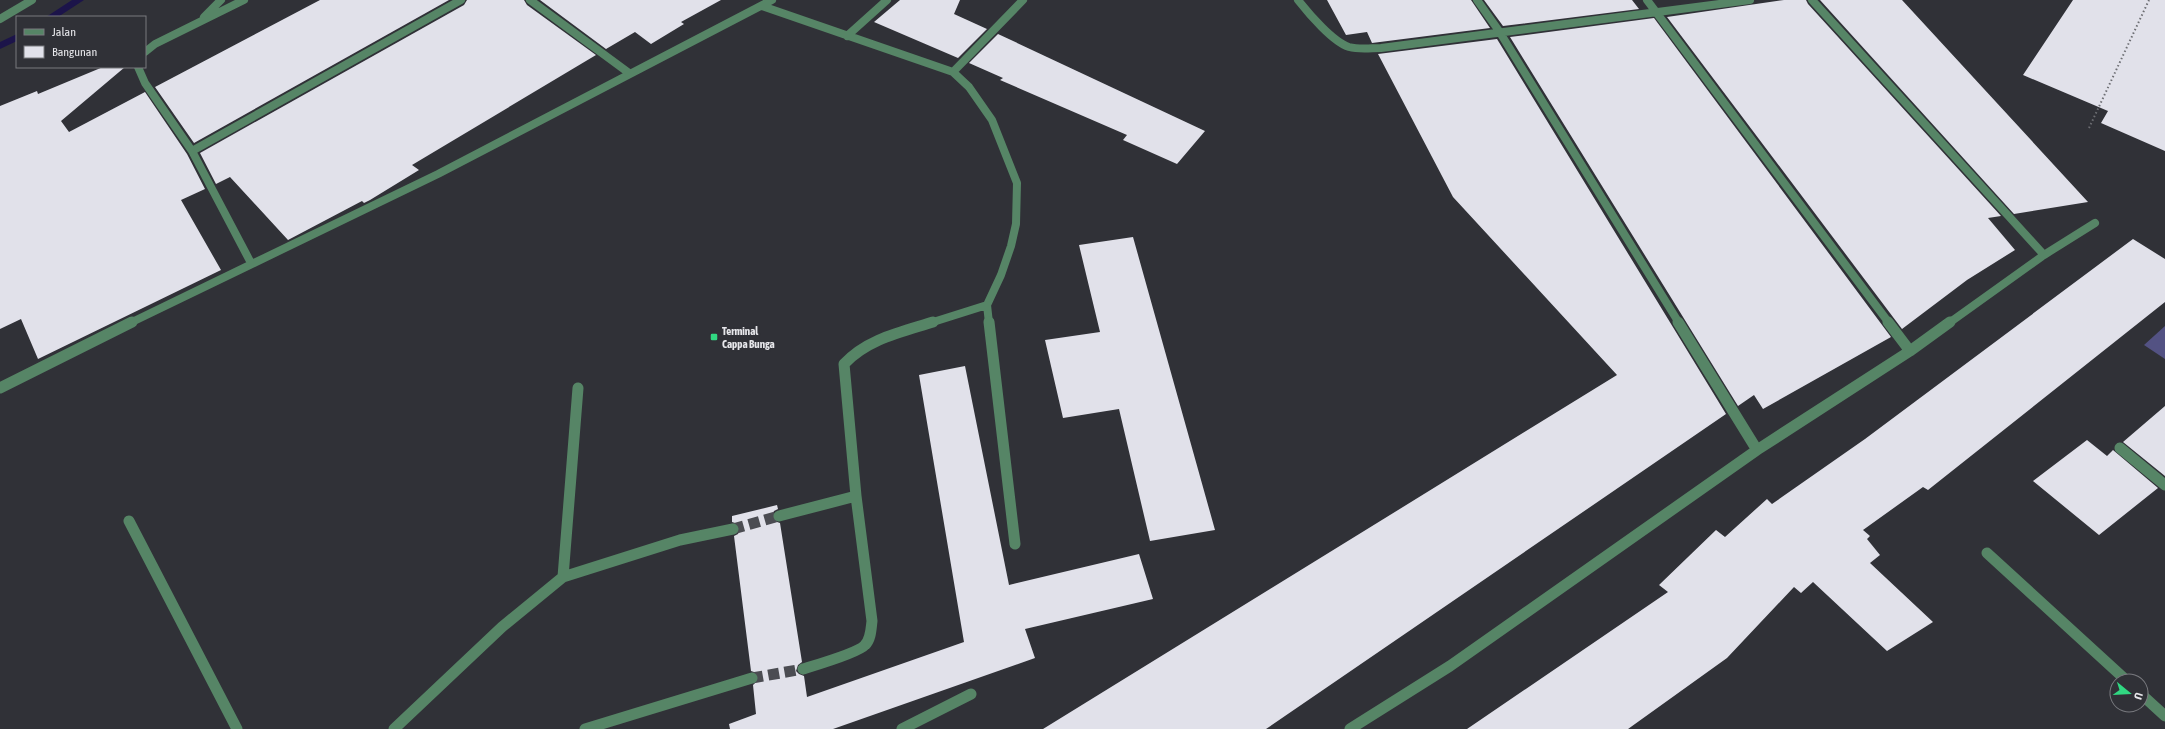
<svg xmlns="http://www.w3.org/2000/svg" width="2165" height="729" font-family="'Asap Condensed',sans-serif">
  <rect width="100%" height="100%" fill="#303137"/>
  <!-- green -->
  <path fill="#535283" d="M2165,326V359L2144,345Z"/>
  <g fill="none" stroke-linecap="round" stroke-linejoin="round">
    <!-- stream -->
    <path fill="#1c144a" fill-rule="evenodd" d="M72,0H84L58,17H46Z
      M17,34V41L0,49V42Z"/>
  </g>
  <!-- building -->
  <path fill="#e1e1ea" d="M320,0H449L194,143L155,87Z
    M467,0H524L527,5L596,55L412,165L419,170L370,200L364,203L362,201L288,240L230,177L216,184L200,153L464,5Z
    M540,0H721L681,22L684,24L651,44L635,32L606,49Z
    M900,0H960L954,14L987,29L958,58L874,22Z
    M1327,0H1471L1490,28L1372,43L1367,32L1346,35Z
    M1484,0H1632L1639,9L1503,26Z
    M1784,0H1806L1808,4L2001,216L1988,218L2015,250L1967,280L1902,329L1667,17Z
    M1820,0H1902L2088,202L2014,214Z
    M2073,0H2165V151L2101,123L2108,111L2023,75Z
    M1654,18L1891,337L1763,409L1754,395L1738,406L1510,37Z
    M998,34L1205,131L1177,164L1123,140L1127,135L1000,80L1003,78L969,63Z
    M1497,39L1726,414L1266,729H1043L1617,375L1453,197L1378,54Z
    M103,67H125L61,121L69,132L145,92L187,154L205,189L181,200L221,270L38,359L21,319L0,329V106L37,91L38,94Z
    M1133,237L1215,530L1150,541L1119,409L1063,418L1045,340L1100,332L1079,245Z
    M2133,239L2165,259V302L1928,490L1923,487L1863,530L1870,536L1867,539L1880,555L1870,563L1933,622L1887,651L1813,582L1801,593L1794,587L1727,658L1628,729H1467L1668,592L1659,585L1716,530L1725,537L1767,499L1772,504L1865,439Z
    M965,366L1009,585L1139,554L1153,599L1025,629L1035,658L833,729H730L729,724L756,714L753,685L759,679L757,673L751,671L734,536L738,534L740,528L738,524L732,522V516L777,505L778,509L774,511L772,517L774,521L780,523L802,662L798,665L796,671L799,674L804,676L807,697L964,642L919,375Z
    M2165,406V476L2123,442Z
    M2087,440L2107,456L2113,450L2158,488L2099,535L2033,481Z"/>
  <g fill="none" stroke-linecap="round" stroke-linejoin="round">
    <!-- minor-tunnel -->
    <path stroke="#4b4c52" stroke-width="11" stroke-dasharray="11 5.5" stroke-linecap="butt" d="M733,529L779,516
      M752,678L803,669"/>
    <!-- path -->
    <path stroke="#6d6e73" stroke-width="2" stroke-dasharray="1.5 2.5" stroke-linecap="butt" d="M2089,128L2149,0"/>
    <!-- minor-far1 -->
    <path stroke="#568566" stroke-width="8" d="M530,0L629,73
      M1298,0C1309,14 1333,42 1349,47C1360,50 1371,48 1381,48L1750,0
      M1477,0L1499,31L1679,323
      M1647,0L1889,323
      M1812,0L2044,255
      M762,6L953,72L969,87L992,120L1017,183L1016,224L1011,246L1001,275L987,305L930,323
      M204,17L221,0
      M0,19L32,0
      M847,36L887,0
      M145,52L155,44L244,0
      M138,67L145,83L192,151L461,0
      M953,72L1023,0
      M192,151L251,263
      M987,305L989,323
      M130,323L438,174L772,0
      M1949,323L2044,255L2095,223"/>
    <!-- minor -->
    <path stroke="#568566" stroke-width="11" d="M989,322L1015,544
      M1678,322L1757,450
      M1888,322L1910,351
      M0,388L132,322
      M2120,448L2165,485
      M779,516L856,496
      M129,521L237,729
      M1987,553L2127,681
      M563,577L578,388
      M803,669C816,665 858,653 865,645C871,639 871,629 872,621L856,496L844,364C867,339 901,332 933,322
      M2141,694L2165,716
      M394,729L502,627L563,577L680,540L733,529
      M585,729L752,678
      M902,729L971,694
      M1350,729L1450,666L1757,450L1910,351L1950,322"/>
  </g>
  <!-- markers -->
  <rect fill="#31d882" stroke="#303137" stroke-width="1.5" x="710" y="333" width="8" height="8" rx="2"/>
  <g text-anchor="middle" stroke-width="4" stroke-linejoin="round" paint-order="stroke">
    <!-- poi labels -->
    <g font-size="11" font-weight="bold" fill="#e7e7eb" stroke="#303137" text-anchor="start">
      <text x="722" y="335">Terminal<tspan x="722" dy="13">Cappa Bunga</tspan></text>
    </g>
  </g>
  <!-- legend -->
  <rect x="16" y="16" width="130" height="52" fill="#303137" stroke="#797a7f"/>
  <rect x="24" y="29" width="20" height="6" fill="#568566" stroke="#797a7f"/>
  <text x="52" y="36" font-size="12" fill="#e7e7eb">Jalan</text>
  <rect x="24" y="46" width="20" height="12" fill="#e1e1ea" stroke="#797a7f"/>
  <text x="52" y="56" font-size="12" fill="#e7e7eb">Bangunan</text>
  <!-- north arrow -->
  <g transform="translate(2129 693) rotate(108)"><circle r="19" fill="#303137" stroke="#797a7f"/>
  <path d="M0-3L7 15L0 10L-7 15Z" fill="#31d882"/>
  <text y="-6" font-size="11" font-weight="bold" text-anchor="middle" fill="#e7e7eb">U</text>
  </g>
</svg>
